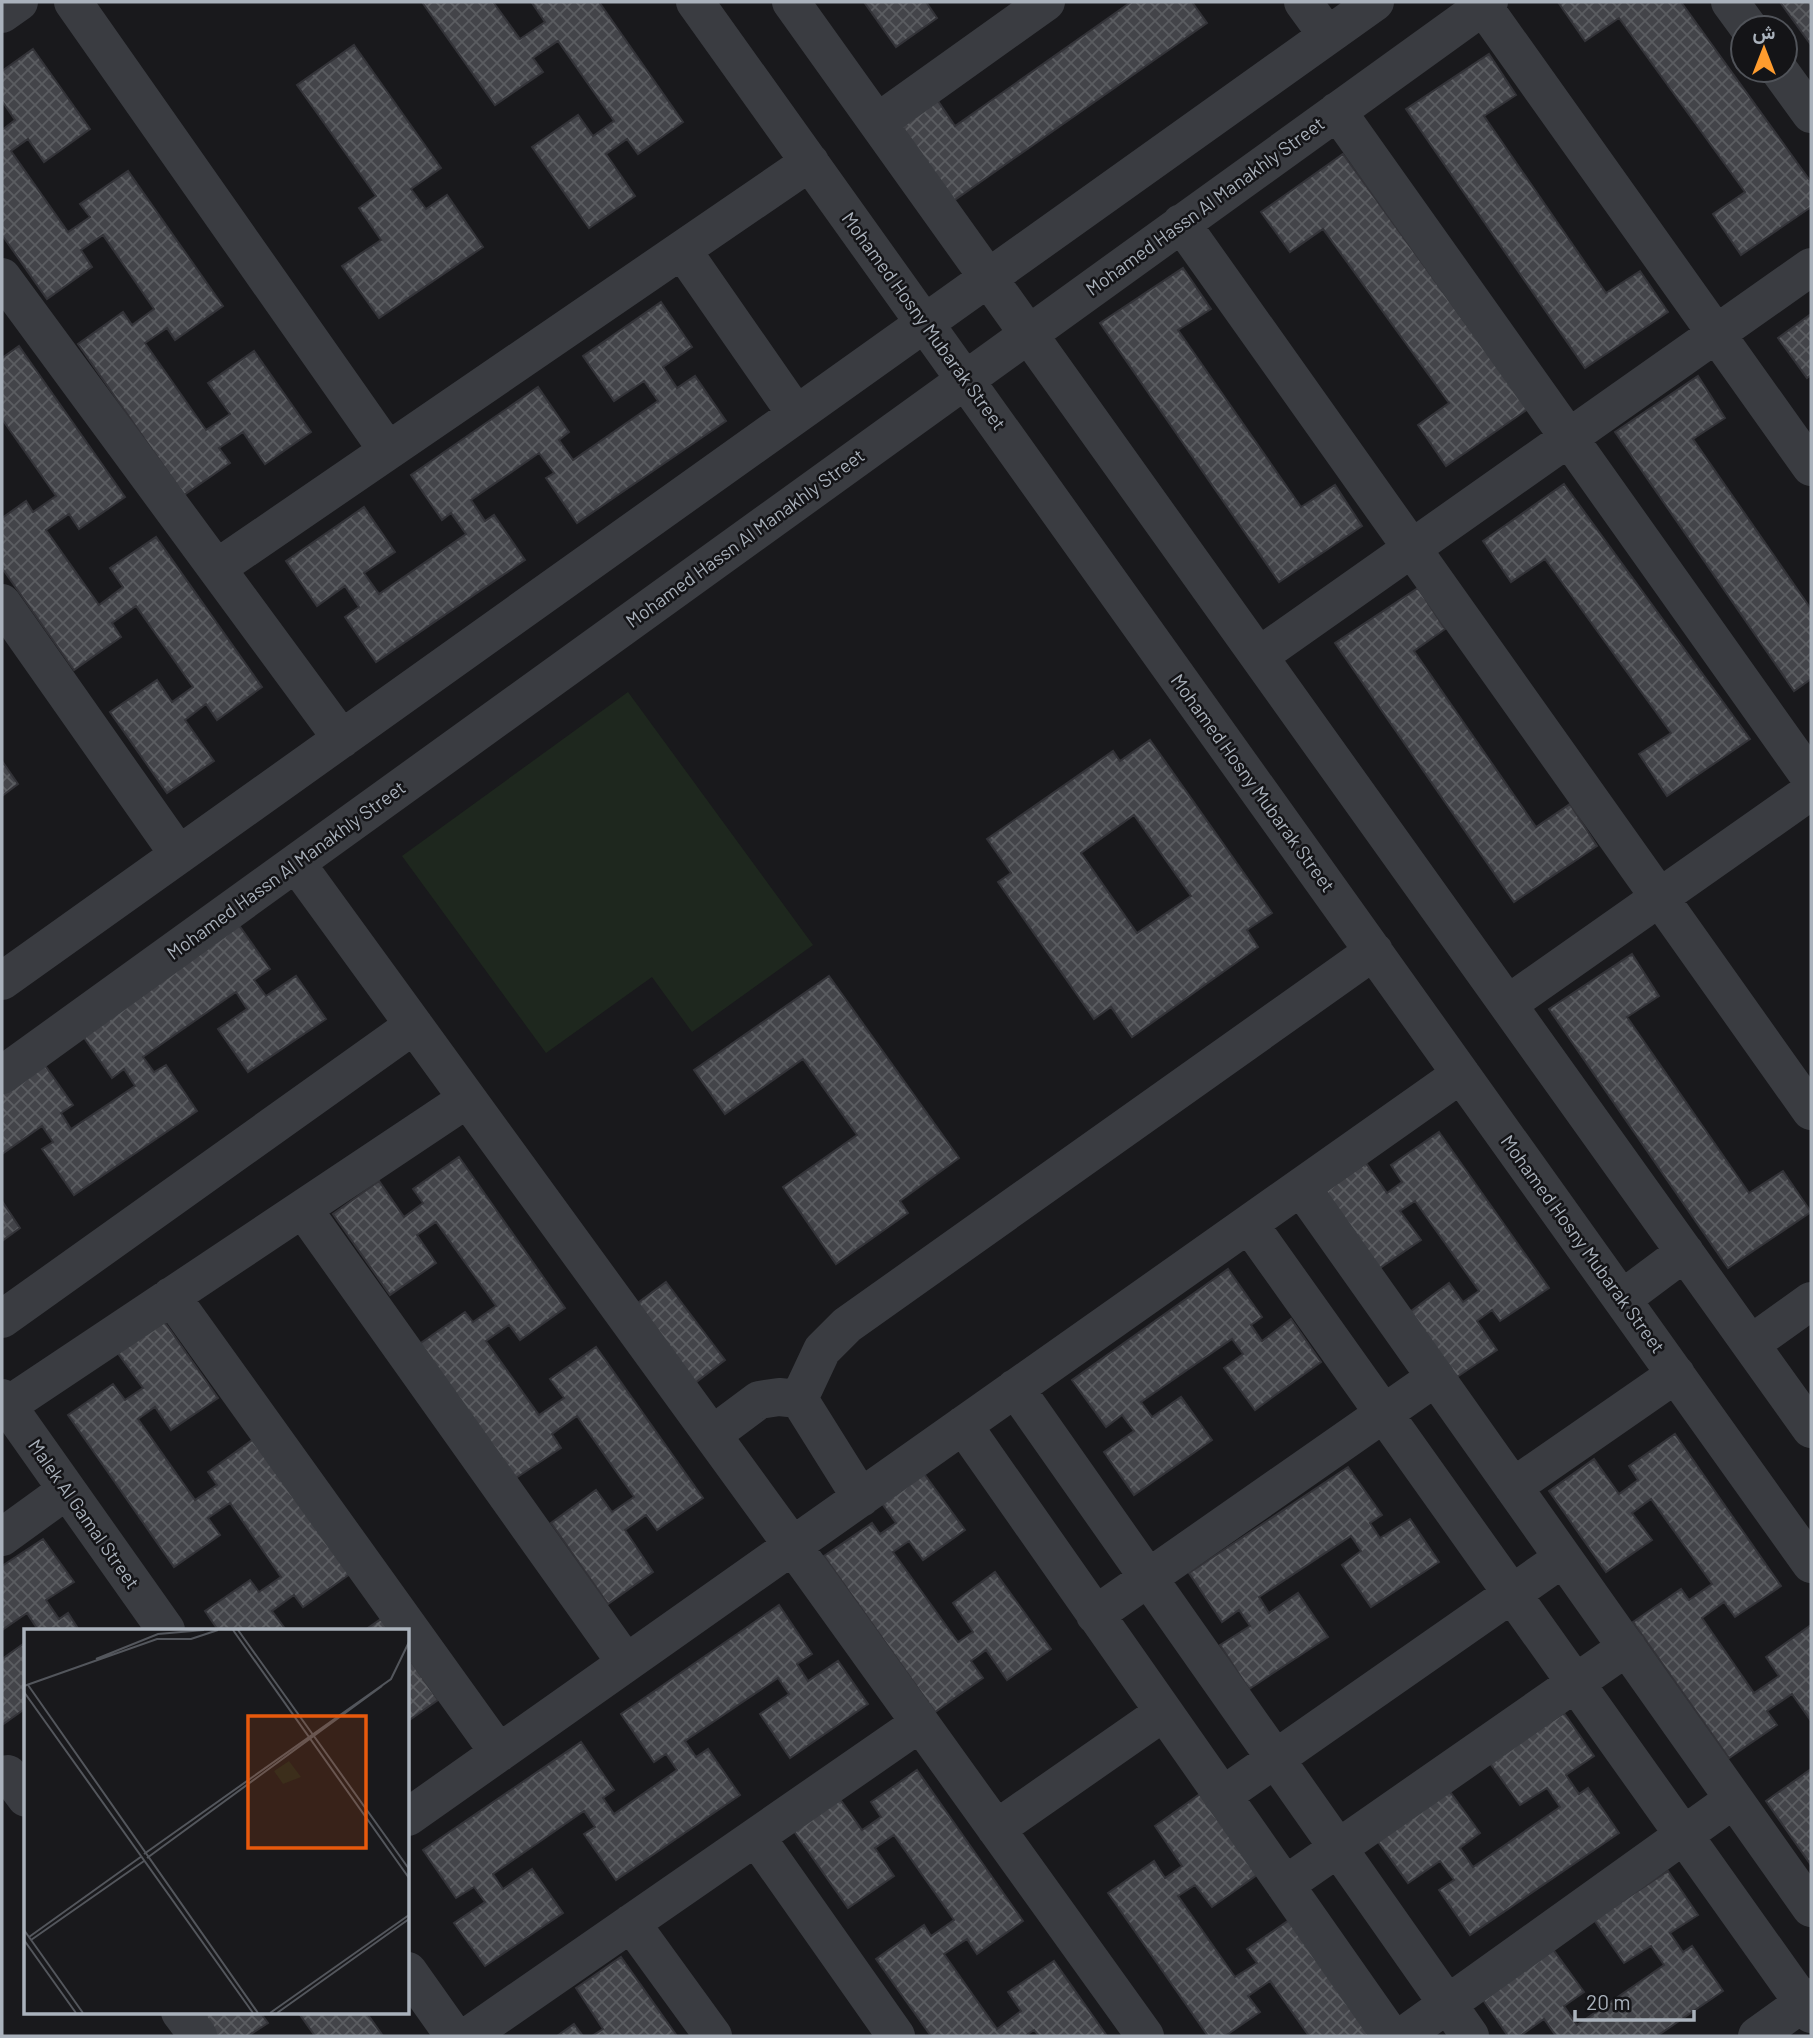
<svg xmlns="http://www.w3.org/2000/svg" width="1813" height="2038" font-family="Barlow,Vazirmatn,sans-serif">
  <defs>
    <pattern id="building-cross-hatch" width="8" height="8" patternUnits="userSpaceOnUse" patternTransform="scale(1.75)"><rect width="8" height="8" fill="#434449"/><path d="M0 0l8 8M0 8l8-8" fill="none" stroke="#5b5d61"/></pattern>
  </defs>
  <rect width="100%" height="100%" fill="#19191c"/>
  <!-- pitch -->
  <path fill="#1e271e" d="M628,692L813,945L692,1032L652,977L546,1053L402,856Z"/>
  <!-- building -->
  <path fill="url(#building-cross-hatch)" stroke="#333338" stroke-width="2" fill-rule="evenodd" d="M422,2H493L520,39L545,22L532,3L534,2H599L683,122L638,154L627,139L606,154L635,196L589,228L532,147L578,115L593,136L614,121L558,41L533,58L543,72L495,105Z
    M864,2H926L937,18L896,47Z
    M1131,2H1192L1207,23L949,204L892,122L934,95L955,126Z
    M1558,2H1681L1811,182V207L1741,255L1713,214L1745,192L1619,18L1585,41Z
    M1780,2H1811V45Z
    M354,45L441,168L411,189L426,209L447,195L483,247L379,318L342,266L381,240L359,208L376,196L297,85Z
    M33,49L90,129L44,162L28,139L11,151L68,232L90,217L80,204L128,171L223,306L175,340L167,328L145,343L206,430L230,414L208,383L254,351L311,432L265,464L243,432L219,448L230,463L184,495L78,344L123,312L132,325L154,309L103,235L81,250L92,267L47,299L2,235V130L15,120L2,101V71Z
    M1489,54L1516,95L1484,116L1606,293L1640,271L1668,312L1585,368L1406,109Z
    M1343,154L1528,409L1446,466L1418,425L1449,403L1323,229L1290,252L1261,212Z
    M1183,268L1211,309L1178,330L1301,507L1335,485L1362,526L1279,582L1100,323Z
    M661,302L692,347L663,367L677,388L695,376L726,421L577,523L546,478L554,473L539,453L471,500L485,521L494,515L525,560L376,662L345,617L359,607L345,586L317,606L286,561L364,507L395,552L364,573L379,594L466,534L451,513L442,520L411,475L538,387L569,432L559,440L573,460L658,401L644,381L614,401L583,356Z
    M1811,314V375L1807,378L1778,338Z
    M19,346L125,497L79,529L69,514L46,530L99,605L123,587L110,568L156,537L262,687L217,720L206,704L185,720L214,761L167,793L110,712L157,680L172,702L193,687L136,606L112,623L121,637L74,670L2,568V518L26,501L33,512L56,496L2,419V358Z
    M1698,376L1725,418L1693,439L1811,609V679L1794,691L1615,432Z
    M1564,484L1750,739L1667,796L1639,754L1671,733L1545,559L1511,582L1483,541Z
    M1418,588L1445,629L1414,651L1536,827L1570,804L1597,846L1514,902L1335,643Z
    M1150,740L1272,913L1247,930L1258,947L1132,1037L1111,1007L1094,1019L998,882L1011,873L987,839L1113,751L1120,761ZM1134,815L1191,896L1137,933L1081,853Z
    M2,761L18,784L2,796Z
    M236,921L270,969L254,980L266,996L296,976L326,1019L248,1072L218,1029L247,1009L236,992L143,1057L154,1072L166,1065L197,1111L74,1195L42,1149L53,1142L42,1126L2,1154V1083L39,1057L73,1105L61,1113L71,1129L135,1086L124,1069L112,1078L78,1029Z
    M1632,954L1659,996L1627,1017L1749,1193L1783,1171L1811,1212L1728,1268L1549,1009Z
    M829,976L959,1158L900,1201L908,1213L836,1264L783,1187L857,1135L803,1059L725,1114L694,1070Z
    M1439,1132L1549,1288L1500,1321L1492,1310L1477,1321L1497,1350L1454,1379L1407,1314L1449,1283L1463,1302L1479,1291L1415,1201L1400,1211L1421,1240L1377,1270L1323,1193L1366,1163L1387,1193L1402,1182L1391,1165Z
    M459,1157L565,1308L520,1340L509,1325L486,1341L539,1415L564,1398L550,1379L596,1347L703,1498L657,1530L646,1515L625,1530L653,1572L608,1604L551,1523L596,1490L612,1512L634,1497L577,1416L552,1434L561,1448L513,1480L418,1345L465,1312L473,1322L496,1306L436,1222L417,1235L436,1263L390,1295L333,1214L379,1181L404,1217L423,1203L413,1189Z
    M2,1201L20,1228L2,1241Z
    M1228,1269L1262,1317L1251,1325L1262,1341L1291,1319L1321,1362L1255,1410L1224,1368L1243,1354L1232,1339L1141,1402L1152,1417L1181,1397L1212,1440L1134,1495L1104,1452L1134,1431L1122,1415L1106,1427L1072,1380Z
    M666,1282L725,1360L695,1383L635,1305Z
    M161,1317L218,1398L171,1430L155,1407L138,1419L195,1500L217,1485L208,1472L255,1438L350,1574L303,1607L294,1595L272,1611L286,1630H218L205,1611L250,1580L259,1592L281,1577L230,1503L208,1518L220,1535L174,1567L68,1415L113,1384L125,1400L143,1388L114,1348Z
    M1675,1434L1781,1586L1735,1617L1724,1602L1702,1618L1754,1693L1779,1676L1766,1657L1811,1625V1721L1792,1694L1767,1711L1777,1725L1729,1758L1633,1622L1681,1589L1689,1600L1712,1584L1651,1499L1632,1513L1652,1540L1606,1572L1549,1491L1594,1459L1619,1494L1638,1480L1629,1466Z
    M917,1464L965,1530L923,1560L909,1541L893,1552L958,1642L973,1632L953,1603L995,1572L1051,1649L1007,1680L986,1650L971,1661L983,1678L935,1712L824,1556L872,1523L880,1534L896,1523L875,1494Z
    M1348,1467L1382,1515L1370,1523L1380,1538L1410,1519L1439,1562L1371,1607L1342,1565L1361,1551L1351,1536L1259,1597L1269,1613L1298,1593L1328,1637L1249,1689L1220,1645L1250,1626L1239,1610L1222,1622L1189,1573Z
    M43,1539L74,1582L46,1600L59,1619L68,1613L79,1630H38L27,1613L2,1630V1566Z
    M779,1605L812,1654L797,1664L808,1681L838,1661L868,1704L790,1758L760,1714L789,1694L778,1678L685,1741L696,1757L708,1749L740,1795L616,1880L584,1834L595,1827L584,1811L493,1874L503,1889L532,1869L563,1913L485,1966L454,1923L485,1902L474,1887L456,1898L423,1850L581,1742L614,1790L603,1798L614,1814L677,1770L666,1754L654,1762L621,1714Z
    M381,1619L389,1630H365Z
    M26,1642V1708L2,1725V1659Z
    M408,1657L438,1700L408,1721Z
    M1564,1713L1594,1756L1566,1775L1579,1794L1588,1788L1619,1833L1470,1935L1439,1890L1454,1880L1440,1861L1408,1883L1376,1839L1448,1789L1480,1833L1460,1848L1473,1867L1560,1807L1547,1788L1520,1805L1489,1762Z
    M1811,1769V1865L1766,1801Z
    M917,1770L1023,1921L977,1954L967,1939L944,1954L997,2029L1021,2011L1008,1992L1054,1961L1107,2036H1039L1034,2030L1025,2036H931L876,1959L924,1925L931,1936L954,1920L894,1835L875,1848L894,1876L848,1908L791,1827L837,1795L862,1830L881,1817L871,1802Z
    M1200,1794L1257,1875L1212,1907L1195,1885L1178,1896L1235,1977L1257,1963L1247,1949L1295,1916L1380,2036H1309L1270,1981L1248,1996L1260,2012L1225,2036H1208L1108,1893L1154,1861L1165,1878L1182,1866L1155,1826Z
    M1668,1871L1698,1915L1670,1933L1683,1952L1692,1946L1723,1991L1657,2036H1556L1544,2019L1520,2036H1508L1481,1997L1552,1948L1584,1992L1564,2006L1577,2025L1664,1965L1651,1946L1624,1963L1594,1920Z
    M621,1957L677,2036H592L603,2029L576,1988Z
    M189,2012H260L268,2023L248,2036H207Z
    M298,2012H366L383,2036H315Z
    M574,2024L583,2036H557Z"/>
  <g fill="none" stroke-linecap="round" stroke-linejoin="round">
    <!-- minor -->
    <path stroke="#3a3c41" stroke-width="38" d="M73,2L388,451
      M695,2L1811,1564
      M791,2L1811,1429
      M1303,2L1327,35
      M1730,2L1749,28
      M1483,6L1811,467
      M2,14L19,2
      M1779,70L1811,114
      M1337,111L1811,779
      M878,122L1046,2
      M1181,223L1811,1111
      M682,250L796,414
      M2,277L342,739
      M217,568L810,162
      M2,603L179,855
      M1259,656L1811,267
      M296,863L811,1571L1145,2036
      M2,981L1375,2
      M1508,1004L1811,791
      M2,1075L1489,2
      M1301,1187L1811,1908
      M303,1209L626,1663
      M1249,1224L1811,2014
      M171,1296L499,1753
      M1622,1299L1685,1252
      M2,1319L414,1025
      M1751,1344L1811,1301
      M1015,1388L1470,2036
      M2,1398L166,1630
      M799,1399L822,1350L847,1325L1374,951
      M799,1399L861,1498
      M7,1406L467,1099
      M963,1425L1391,2036
      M712,1435L759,1400L779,1397L799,1399
      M1513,1487L1676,1374
      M2,1537L67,1490
      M1095,1615L1436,1377
      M8,1774L26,1798
      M1222,1796L1563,1558
      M408,1817L1461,1074
      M996,1829L1164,1712
      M756,1837L896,2036
      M1285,1885L1627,1647
      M631,1923L713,2036
      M408,1971L454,2036
      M180,2012L198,2036
      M468,2036L920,1723
      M1403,2036L1734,1799
      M1757,2036L1811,1997"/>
  </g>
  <g text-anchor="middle" stroke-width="5" stroke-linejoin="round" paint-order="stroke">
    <!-- street labels -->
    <g font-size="19" fill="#aab2bc" stroke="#141417">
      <text transform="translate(1205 206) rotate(-36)" y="7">Mohamed Hassn Al Manakhly Street</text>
      <text transform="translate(924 321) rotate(54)" y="7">Mohamed Hosny Mubarak Street</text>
      <text transform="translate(745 538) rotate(-36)" y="7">Mohamed Hassn Al Manakhly Street</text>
      <text transform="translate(1253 783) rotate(54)" y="7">Mohamed Hosny Mubarak Street</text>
      <text transform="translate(286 870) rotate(-36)" y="7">Mohamed Hassn Al Manakhly Street</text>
      <text transform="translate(1583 1244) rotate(54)" y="7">Mohamed Hosny Mubarak Street</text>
      <text transform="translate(84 1514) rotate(55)" y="7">Malek Al Gamal Street</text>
    </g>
  </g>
  <!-- overview -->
  <g transform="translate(24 1629)">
    <rect width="385" height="385" fill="#19191c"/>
    <path d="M265,132L277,148L259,155L250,142Z" fill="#1e271e"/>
    <path fill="none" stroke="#53565c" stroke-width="2" d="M209,1L385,249M214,1L385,240M72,30L134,5L180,1M4,56L234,384M0,57L133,10H167L194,1M0,63L229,384M120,225L367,50L385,13M123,229L358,57M0,301L59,384M5,308L118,227M0,311L52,384M7,311L120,232M246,384L385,286M253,384L385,290"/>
    <path fill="#e8590c" fill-opacity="0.15" stroke="#e8590c" stroke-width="3.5" d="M224,87H342V219H224Z"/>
    <rect width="385" height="385" fill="none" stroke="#aab2bc" stroke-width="3.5"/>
  </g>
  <!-- border -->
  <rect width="1813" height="2038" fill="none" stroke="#aab2bc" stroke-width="7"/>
  <!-- north arrow -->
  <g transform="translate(1764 49)"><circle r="33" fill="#141417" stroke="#505359" stroke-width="2"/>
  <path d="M0-5L12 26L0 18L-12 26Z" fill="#ff9c2e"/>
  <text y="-10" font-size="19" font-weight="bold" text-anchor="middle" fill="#aab2bc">ش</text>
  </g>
  <!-- scale -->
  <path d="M1575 2010v10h119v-10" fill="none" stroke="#aab2bc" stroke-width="3.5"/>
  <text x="1586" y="2010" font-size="21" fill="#aab2bc" stroke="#141417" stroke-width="5" paint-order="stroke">20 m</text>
</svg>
